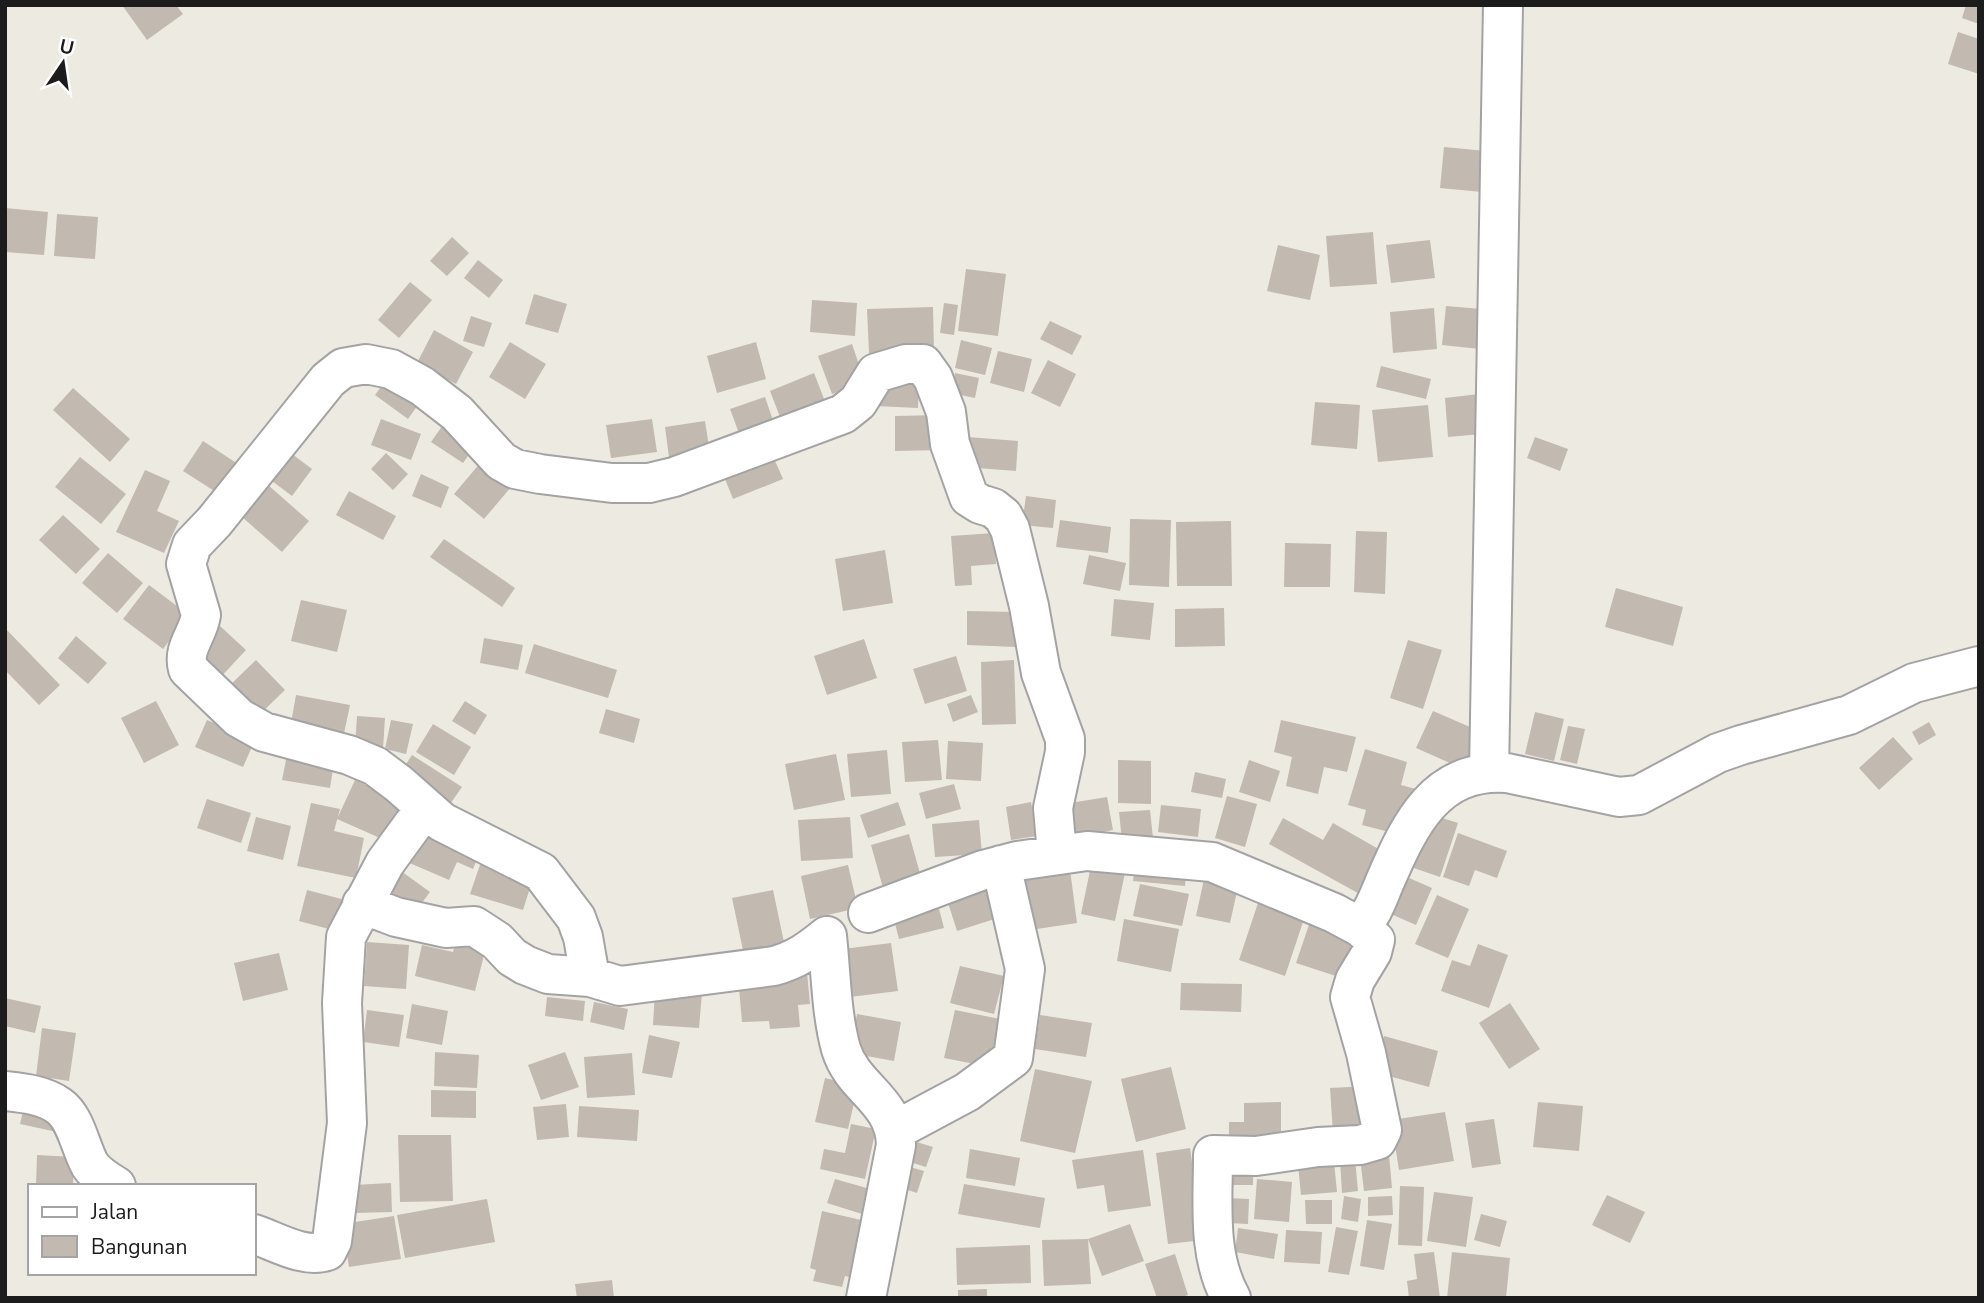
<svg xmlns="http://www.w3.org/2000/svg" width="1984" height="1303" font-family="'Nunito Sans',sans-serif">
  <rect width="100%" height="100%" fill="#edeae2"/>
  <!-- building -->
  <path fill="#c2b9b1" d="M122,5H176L183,14L147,40Z
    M1966,5H1979V24L1962,18Z
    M1958,32L1979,39V74L1948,64Z
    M1444,147L1486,151L1482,192L1440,188Z
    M5,208L48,212L44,255L5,252Z
    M57,214L98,217L95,259L54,256Z
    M1373,232L1377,284L1330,287L1326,236Z
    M452,237L469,253L447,276L430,261Z
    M1430,240L1435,278L1391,283L1386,245Z
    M1278,245L1320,255L1310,300L1267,291Z
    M478,260L503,280L489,298L464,278Z
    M966,269L1006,274L998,336L958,331Z
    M410,282L432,300L399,338L378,320Z
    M534,294L567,304L558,333L525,324Z
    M812,300L857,303L855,336L810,332Z
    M944,303L958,305L954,335L940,333Z
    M1446,306L1493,310L1489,350L1442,345Z
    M933,307L934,351L869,353L867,309Z
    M1434,308L1437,349L1393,353L1390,312Z
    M471,316L492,323L484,347L463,341Z
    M1050,321L1082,336L1072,355L1040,339Z
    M434,330L473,352L456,384L417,363Z
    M961,340L992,348L985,375L955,368Z
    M510,342L546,364L525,399L489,377Z
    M756,342L766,379L717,393L707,356Z
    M852,344L865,382L832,394L818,356Z
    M998,351L1032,359L1024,392L990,383Z
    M1048,360L1076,374L1060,407L1031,393Z
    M1381,366L1431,379L1426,399L1376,387Z
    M392,372L425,395L408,419L375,395Z
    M814,373L826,404L782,422L770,391Z
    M955,373L979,378L975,398L951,393Z
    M877,377L919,379L918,408L875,406Z
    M73,388L130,439L110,462L53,410Z
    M1479,394L1482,434L1448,437L1445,398Z
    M765,397L777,432L743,444L730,409Z
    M1315,402L1360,405L1357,449L1311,445Z
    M1428,405L1433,457L1378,462L1372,410Z
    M941,415L942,450L895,451V416Z
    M381,419L421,434L411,460L371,445Z
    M652,419L657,452L611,458L606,425Z
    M705,421L711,460L670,465L665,427Z
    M445,422L477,443L463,463L431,442Z
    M968,437L1018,441L1016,471L965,467Z
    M1535,437L1568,449L1560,471L1527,458Z
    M203,441L238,464L219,494L183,471Z
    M284,448L312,469L292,496L264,475Z
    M386,453L408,474L393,490L371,469Z
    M772,454L783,479L733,499L723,474Z
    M487,455L517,480L484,519L454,494Z
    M80,457L126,494L101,524L55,487Z
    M145,470L170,481L157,511L179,521L164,553L116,532Z
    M421,474L449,487L441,508L412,496Z
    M260,478L309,521L282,552L233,509Z
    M349,491L396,516L383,540L336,515Z
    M1026,496L1056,500L1053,528L1022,525Z
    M63,515L100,549L76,574L39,540Z
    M1130,519L1171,520L1169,587L1129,585Z
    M1060,520L1111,527L1108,553L1056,547Z
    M1231,521L1232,586H1177L1176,522Z
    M1356,531L1387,532L1385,594L1354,592Z
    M994,533L996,564L971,566L972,585L955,586L951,536Z
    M444,539L515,588L502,607L430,557Z
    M1285,543L1331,544L1330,587H1284Z
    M885,550L893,603L843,611L835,559Z
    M108,553L143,583L117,613L82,583Z
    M1089,555L1126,563L1120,591L1083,584Z
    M149,585L189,615L163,649L123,619Z
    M1616,588L1683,607L1673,646L1605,627Z
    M1114,599L1154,603L1150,640L1111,636Z
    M301,600L347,610L337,652L291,641Z
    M1224,608L1225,646L1175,647V609Z
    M967,611L1017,612L1016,647L967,645Z
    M220,626L246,650L217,681L192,658Z
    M5,628L60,685L39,705L5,670Z
    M76,636L107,663L88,684L58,658Z
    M484,638L523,645L518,670L480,663Z
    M864,639L877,678L827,695L814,656Z
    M1408,640L1442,650L1423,709L1390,698Z
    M534,644L617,670L608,698L525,673Z
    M956,656L967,691L925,704L913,669Z
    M256,660L285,690L258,716L229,686Z
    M1014,660L1016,724L982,725L981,662Z
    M296,695L350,705L342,743L289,734Z
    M971,695L978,712L953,722L947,704Z
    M156,701L179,745L144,763L121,718Z
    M465,701L487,715L475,735L452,721Z
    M606,709L640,719L634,743L599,733Z
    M1433,711L1484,733L1468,771L1416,748Z
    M1535,712L1564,719L1554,761L1525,754Z
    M357,716L385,718L383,749L355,746Z
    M207,720L255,740L243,767L195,747Z
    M391,720L413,724L406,754L385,749Z
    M1281,720L1356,737L1347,772L1324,767L1318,794L1286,786L1292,757L1274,752Z
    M1929,722L1936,735L1919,745L1912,732Z
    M433,724L471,747L454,775L416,752Z
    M1568,726L1585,729L1577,764L1560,760Z
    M1893,737L1913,759L1879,790L1859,768Z
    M938,740L942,780L905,782L902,742Z
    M948,741L983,743L981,781L946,779Z
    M1365,749L1407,762L1401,785L1416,789L1406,822L1393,818L1389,832L1362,825L1366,810L1348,805Z
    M887,750L891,794L851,797L847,754Z
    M836,754L845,800L794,810L785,764Z
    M287,755L334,763L330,788L282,780Z
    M412,755L462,787L448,807L399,775Z
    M1118,760L1151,761V804L1118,803Z
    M1249,760L1280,771L1270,802L1239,792Z
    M1195,772L1226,779L1222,798L1191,792Z
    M355,780L407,804L389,842L337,819Z
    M954,784L961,809L926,819L919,793Z
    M1227,796L1257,804L1245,847L1215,838Z
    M1107,797L1113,830L1076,837L1070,803Z
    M207,799L251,813L241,843L197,828Z
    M898,802L906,825L868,838L860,815Z
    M1031,802L1037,836L1011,840L1006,807Z
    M311,803L340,809L334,831L364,838L356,878L297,866Z
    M1161,805L1201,809L1198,837L1158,832Z
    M1150,810L1153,838L1122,841L1119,812Z
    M1423,812L1458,823L1440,877L1405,865Z
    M256,817L291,826L283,860L247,851Z
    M850,817L853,858L801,861L798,820Z
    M1283,818L1323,840L1333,823L1389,855L1365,897L1269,844Z
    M979,820L982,854L935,857L932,824Z
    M418,830L479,855L473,869L457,862L449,880L405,861Z
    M1458,833L1507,851L1497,878L1475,870L1469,886L1443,877Z
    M909,834L921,877L883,888L871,845Z
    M482,859L534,875L523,910L470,894Z
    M1136,859L1187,864L1185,886L1133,881Z
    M1092,861L1126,868L1115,921L1081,914Z
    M1069,862L1077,923L1023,931L1015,870Z
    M848,865L858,908L810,919L801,876Z
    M394,866L430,892L415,912L380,886Z
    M1206,870L1240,878L1230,923L1196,916Z
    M1400,874L1432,888L1416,925L1384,911Z
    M994,875L1007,915L957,931L944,890Z
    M1140,884L1189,894L1182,926L1133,916Z
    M307,890L349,901L340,932L299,921Z
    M773,890L785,947L744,955L732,898Z
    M1437,895L1469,909L1448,958L1415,944Z
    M936,897L944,928L899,939L891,908Z
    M1260,897L1306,913L1285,976L1239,960Z
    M1312,916L1357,931L1342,978L1296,963Z
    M1124,919L1179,929L1171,972L1117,961Z
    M457,935L487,943L475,991L415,976L422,945L453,952Z
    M367,942L409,945L406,989L364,986Z
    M891,943L898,991L842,998L835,950Z
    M1478,944L1508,955L1489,1008L1441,991L1452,960L1470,966Z
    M279,953L288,990L243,1001L234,963Z
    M960,966L1004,976L994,1014L950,1003Z
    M807,972L810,1004L798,1005L800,1027L770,1029L769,1021L742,1022L738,977Z
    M1181,983L1242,984L1241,1012L1180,1010Z
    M655,991L702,993L699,1028L653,1025Z
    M547,997L585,1001L583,1021L545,1016Z
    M5,998L41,1006L35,1033L5,1026Z
    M594,1002L628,1009L624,1030L590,1022Z
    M1510,1003L1540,1049L1509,1069L1479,1023Z
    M412,1004L448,1011L442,1045L406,1038Z
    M367,1010L404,1015L399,1047L363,1042Z
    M955,1010L1000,1019L990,1067L944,1058Z
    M857,1014L901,1022L894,1061L850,1053Z
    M1040,1015L1092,1023L1086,1057L1035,1049Z
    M42,1028L76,1033L69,1081L36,1076Z
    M649,1035L680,1042L672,1078L642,1073Z
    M1384,1036L1438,1051L1429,1087L1374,1072Z
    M435,1052L479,1055L477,1088L434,1086Z
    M565,1052L579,1087L541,1100L528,1065Z
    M632,1053L635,1095L587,1098L584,1057Z
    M1171,1067L1186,1129L1136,1142L1121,1079Z
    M1035,1069L1092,1081L1075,1153L1020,1141Z
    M825,1078L858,1086L848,1129L815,1122Z
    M1368,1086L1371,1130L1333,1133L1330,1088Z
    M431,1090L476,1091V1118L431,1117Z
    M1281,1102V1147H1229V1122H1244V1103Z
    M1538,1102L1583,1106L1579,1151L1533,1147Z
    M25,1103L61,1112L57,1132L20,1124Z
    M566,1104L569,1137L537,1140L533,1107Z
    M579,1106L639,1110L637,1141L577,1137Z
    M1445,1112L1454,1161L1399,1170L1391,1120Z
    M1494,1119L1501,1164L1472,1168L1465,1123Z
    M851,1124L876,1129L865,1179L820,1169L824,1149L845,1153Z
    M398,1135H451L453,1201L400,1202Z
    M910,1140L933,1147L926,1167L903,1160Z
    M1190,1148L1203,1240L1168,1244L1156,1153Z
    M970,1149L1020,1158L1015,1186L966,1178Z
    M1143,1150L1151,1206L1108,1212L1104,1185L1077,1189L1072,1160Z
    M37,1155L74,1157L73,1186H36Z
    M1389,1155L1392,1188L1364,1191L1360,1158Z
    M1355,1159L1358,1191L1342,1193L1340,1160Z
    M1224,1161L1253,1162V1185H1224Z
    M1334,1162L1337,1192L1301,1195L1298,1165Z
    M903,1165L924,1171L917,1193L896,1186Z
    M835,1179L870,1189L862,1214L827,1203Z
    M1257,1179L1292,1182L1289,1222L1254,1219Z
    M391,1183L392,1212L354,1213L353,1185Z
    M964,1184L1045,1198L1040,1228L958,1214Z
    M1400,1186L1424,1187L1422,1246L1398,1245Z
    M1434,1192L1473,1197L1466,1247L1427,1241Z
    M1607,1195L1645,1212L1630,1243L1592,1225Z
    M1344,1196L1361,1199L1358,1222L1341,1219Z
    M1392,1196L1393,1215L1368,1216V1197Z
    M1228,1198L1249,1199L1248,1224L1227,1223Z
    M487,1199L495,1242L405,1258L397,1215Z
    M1305,1200H1332V1224H1306Z
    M822,1211L861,1220L849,1277L845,1276L842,1287L813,1281L816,1270L810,1268Z
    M1481,1214L1507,1221L1500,1247L1474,1240Z
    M394,1216L401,1259L349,1267L342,1224Z
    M1367,1220L1392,1224L1384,1270L1360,1266Z
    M1130,1224L1144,1261L1102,1276L1088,1239Z
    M1336,1227L1358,1231L1349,1275L1328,1272Z
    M1238,1228L1278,1234L1274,1259L1235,1252Z
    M1286,1230L1322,1232L1320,1264L1284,1262Z
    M1088,1239L1091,1284L1044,1286L1042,1240Z
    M1030,1245L1031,1283L957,1285L956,1248Z
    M1434,1252L1440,1298H1409L1407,1281L1417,1279L1414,1254Z
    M1452,1252L1510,1258L1506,1298H1447Z
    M1175,1254L1188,1295L1180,1298H1157L1145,1264Z
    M612,1280L614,1298H577L575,1284Z
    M987,1289V1298H958V1290Z"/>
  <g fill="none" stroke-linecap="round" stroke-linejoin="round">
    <!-- minor casing -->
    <g stroke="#a3a3a3" stroke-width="42">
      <path id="minor" d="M1489,772L1503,5
        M362,904L396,917L446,928L474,926L497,941L512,957L525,965L548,974L590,977L620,986L774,966C796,960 810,950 827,936
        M868,913L983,870L1017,861L1087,851L1212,862L1334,913L1360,927C1373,915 1379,895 1386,879C1410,824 1436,768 1507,773L1619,797L1639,795L1718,753L1741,745L1849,715L1914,683L1979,666
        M827,936C831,972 831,1013 841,1049C853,1089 895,1099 896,1145L866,1298
        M590,977L583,937L576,918L541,872L442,822L399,784L375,766L349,755L264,732L239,718L188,669C182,648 198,635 201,615L186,564L192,545L214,522L328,380L343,368L366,364L391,369L422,386L457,413L501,461L515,469L540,474L612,483H649L674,477L843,414L858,402L876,373L906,364H923L933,378L946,412L950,444L969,497L980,504L993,508L1003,516L1010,529L1029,606L1041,673L1065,739V752L1053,808L1057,854
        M5,1091C23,1093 44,1095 59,1106C76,1118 80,1147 90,1165C97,1175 106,1180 116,1186
        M896,1130L967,1092L1013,1058L1025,969L1001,865
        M254,1234C275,1241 304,1259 327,1251L332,1241L347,1123L342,1003L346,937L385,863L425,808
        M1231,1298C1207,1255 1213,1203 1213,1155L1256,1156L1318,1147L1360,1145L1377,1140L1382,1130L1366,1053L1350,997L1355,980L1372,952L1375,940L1360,927"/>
    </g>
    <!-- minor -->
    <use href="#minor" stroke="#fff" stroke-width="38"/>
  </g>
  <!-- border -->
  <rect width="1984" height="1303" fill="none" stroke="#1c1c1c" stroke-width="14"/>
  <!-- legend -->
  <rect x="28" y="1184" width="228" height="91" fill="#ffffff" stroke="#a4a4a4" stroke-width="2"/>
  <rect x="42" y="1207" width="35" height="10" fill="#ffffff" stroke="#a4a4a4" stroke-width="2"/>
  <text x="91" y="1219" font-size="21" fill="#1c1c1c">Jalan</text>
  <rect x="42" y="1236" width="35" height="21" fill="#c2b9b1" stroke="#a4a4a4" stroke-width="2"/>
  <text x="91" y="1254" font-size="21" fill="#1c1c1c">Bangunan</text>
  <!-- north arrow -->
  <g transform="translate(63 63) rotate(13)" stroke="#ffffff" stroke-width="5" paint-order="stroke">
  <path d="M0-5L12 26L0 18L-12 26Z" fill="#1c1c1c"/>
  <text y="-10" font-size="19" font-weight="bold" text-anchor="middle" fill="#1c1c1c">U</text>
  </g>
</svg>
